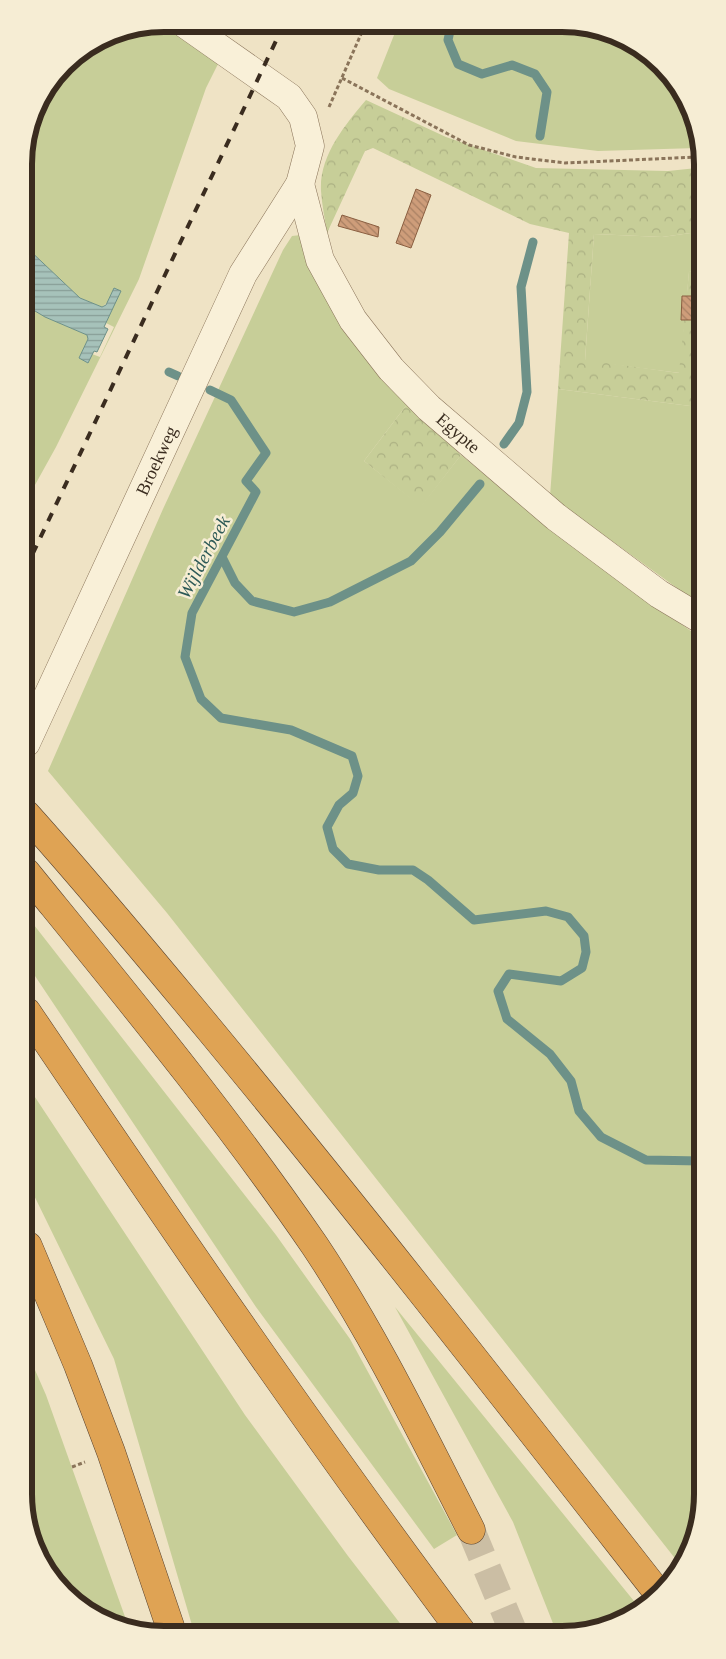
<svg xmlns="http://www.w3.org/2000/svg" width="726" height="1659" font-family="Georgia,serif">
  <defs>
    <pattern id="forest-crowns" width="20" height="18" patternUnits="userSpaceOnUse" patternTransform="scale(1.25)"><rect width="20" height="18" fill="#c7ce98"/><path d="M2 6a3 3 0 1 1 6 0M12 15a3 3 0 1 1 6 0" fill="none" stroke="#acb183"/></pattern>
    <pattern id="water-rules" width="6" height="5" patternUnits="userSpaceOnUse" patternTransform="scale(1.25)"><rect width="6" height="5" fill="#a6c2ba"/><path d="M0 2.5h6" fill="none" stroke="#889e97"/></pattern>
    <pattern id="building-back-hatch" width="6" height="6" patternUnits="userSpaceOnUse" patternTransform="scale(1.25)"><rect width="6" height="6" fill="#ce9d7a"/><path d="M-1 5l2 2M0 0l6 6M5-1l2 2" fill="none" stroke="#a88063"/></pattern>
  </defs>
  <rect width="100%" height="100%" fill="#efe3c5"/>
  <!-- grass -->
  <path fill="#c7ce98" d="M163,24L219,62L206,88L139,279L56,447L25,503V305L45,317L87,335L88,339L79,358L88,363L92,354L100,357L114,327L106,323L120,291L102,307L80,298L24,245V155L38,102L72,59L111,34Z
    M398,25L589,26L654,59L697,128V148L598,151L516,141L389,89L377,78Z
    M698,232V271L689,272L680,373L585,361L594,234L662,237Z
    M301,235L408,403L364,461L421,506L461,455L563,538L699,637L702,1504L692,1548L681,1566L167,913L48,771L163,509L283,250L292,236Z
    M558,389L698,407L699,604L550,496Z
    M27,916L276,1235L350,1339L457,1535L434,1549L256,1307L27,964Z
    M27,1085L245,1415L348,1556L406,1631L194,1632L114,1359L27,1181Z
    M395,1307L638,1606L598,1630L556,1631L513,1522Z
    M28,1354L46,1395L129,1628L72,1600L29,1531Z"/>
  <!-- forest -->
  <path fill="url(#forest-crowns)" d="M366,100L446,137L536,168L668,171L697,168L698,232L662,237L594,234L585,360L679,373L689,272L698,271V407L558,389L569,233L530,224L373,148L365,151L327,233C325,220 322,205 321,191C319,156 345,125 366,100Z
    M408,403L461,455L421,507L364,461Z"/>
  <!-- water -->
  <path fill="url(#water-rules)" stroke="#6d9188" d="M24,245L80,298L102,307L106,305L114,288L121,291L104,327L108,329L97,352L94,351L88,363L79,358L88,339L87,335L45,317L25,305Z"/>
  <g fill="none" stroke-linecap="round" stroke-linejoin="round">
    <!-- stream -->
    <path stroke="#6d9188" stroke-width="9" d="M451,26L448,40L458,64L482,74L512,65L535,74L547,92L540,136
      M169,372L178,376
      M210,390L231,400L266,453L246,481L256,492L192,613L185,657L201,699L221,718L291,730L352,756L358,776L353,793L339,805L327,827L333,849L348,864L379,870H413L428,880L474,920L546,911L568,917L584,936L586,952L582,968L561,981L509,974L498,991L507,1019L550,1054L571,1081L579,1111L601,1137L646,1160L701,1161
      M504,444L519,423L527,392L521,287L533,242
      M222,557L235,583L252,601L294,612L330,602L411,561L440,532L480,484
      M697,1162L701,1189"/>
  </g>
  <!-- building -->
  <path fill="url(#building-back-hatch)" stroke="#8a5e40" d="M416,189L431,195L411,248L396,243Z
    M342,215L379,227L378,237L338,226Z
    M682,296H698V320H681Z"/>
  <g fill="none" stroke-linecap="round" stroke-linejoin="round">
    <!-- highway-tunnel -->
    <path stroke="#cbbea4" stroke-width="28" stroke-dasharray="28 14" stroke-linecap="butt" d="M471,1530L513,1631"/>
    <!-- minor casing -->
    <g stroke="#8a745a" stroke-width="29">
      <g id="minor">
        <path id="s1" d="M300,184L320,260L353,320L391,369L429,408L556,517L659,594L699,618"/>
        <path id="s2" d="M26,743L243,274L300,184L310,146L303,117L289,97L185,24"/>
      </g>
    </g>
    <!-- highway casing -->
    <g stroke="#58422f" stroke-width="29">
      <path id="highway" d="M26,814C89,884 149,957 209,1029C362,1214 510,1404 658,1593
        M26,872C125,994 226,1116 315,1246C375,1336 422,1434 471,1530
        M27,1012C168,1221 310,1429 461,1631
        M28,1246L78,1365L111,1452L172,1632"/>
    </g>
    <!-- path -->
    <path stroke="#8a745a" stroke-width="3" stroke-dasharray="4 2.5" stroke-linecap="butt" d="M342,78L469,145L516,157L565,163L697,157
      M329,107L365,25
      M72,1467L85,1462"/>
    <!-- minor -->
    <use href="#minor" stroke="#f9f0d8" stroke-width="28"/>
    <!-- highway -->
    <use href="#highway" stroke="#dfa354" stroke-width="28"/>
    <!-- rail -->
    <path stroke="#3a2c1f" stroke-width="4" stroke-dasharray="9 9" stroke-linecap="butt" d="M25,570L284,24"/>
  </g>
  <g text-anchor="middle" stroke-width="5" stroke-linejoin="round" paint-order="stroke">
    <!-- street labels -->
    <g font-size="18" fill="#3a2c1f" stroke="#f6edd4">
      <text dy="6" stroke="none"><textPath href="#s1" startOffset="302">Egypte</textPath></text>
      <text dy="6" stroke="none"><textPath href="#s2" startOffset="311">Broekweg</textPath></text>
    </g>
    <!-- water labels -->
    <g font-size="19" font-style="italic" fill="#2e5a57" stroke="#f6edd4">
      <text transform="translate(203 557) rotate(-62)" y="7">Wijlderbeek</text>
    </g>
  </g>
  <!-- crop -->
  <path d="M0 0H726V1659H0ZM164 32H562A132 132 0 0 1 694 164V1494A132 132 0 0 1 562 1626H164A132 132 0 0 1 32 1494V164A132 132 0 0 1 164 32Z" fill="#f6edd4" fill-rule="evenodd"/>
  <path fill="none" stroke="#3a2c1f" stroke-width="6" d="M164 32H562A132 132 0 0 1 694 164V1494A132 132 0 0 1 562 1626H164A132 132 0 0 1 32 1494V164A132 132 0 0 1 164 32Z"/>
</svg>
